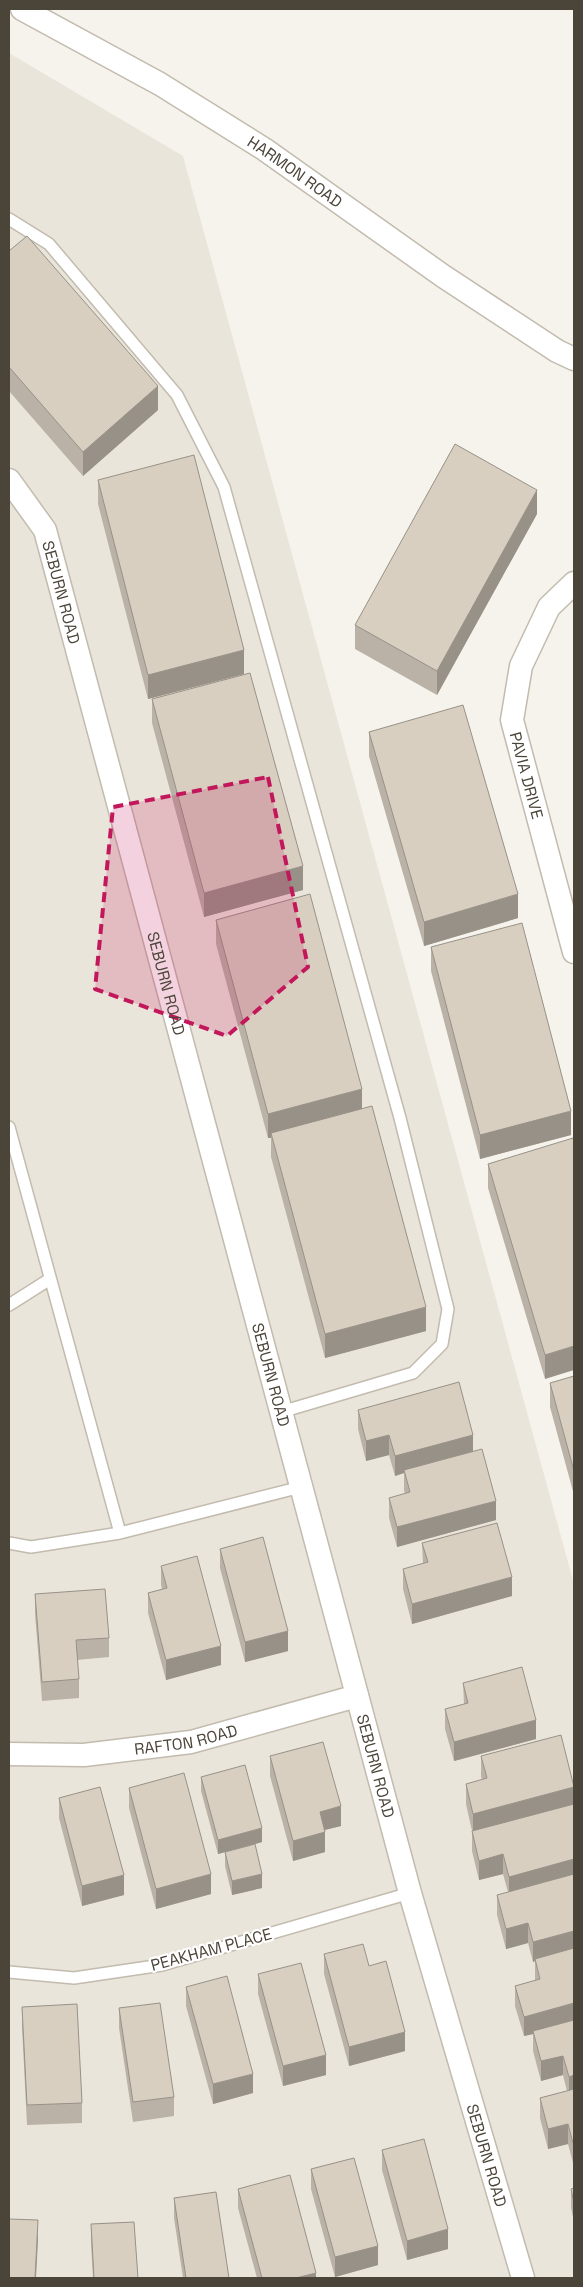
<svg xmlns="http://www.w3.org/2000/svg" width="583" height="2287" font-family="'Space Grotesk',sans-serif">
  <rect width="100%" height="100%" fill="#f6f3ec"/>
  <!-- residential -->
  <path fill="#eae5da" d="M9,53L183,156L574,1584V2278H9Z"/>
  <g fill="none" stroke-linecap="round" stroke-linejoin="round">
    <!-- service casing -->
    <g stroke="#c2bbae" stroke-width="14">
      <path id="service" d="M9,219L49,244L177,395L224,487L400,1118L448,1309L442,1344L413,1373L281,1412
        M9,1127L120,1533
        M9,1305L50,1279
        M9,1543L31,1547L120,1533L301,1487
        M9,1972L74,1978L162,1965L410,1893"/>
    </g>
    <!-- minor casing -->
    <g stroke="#c2bbae" stroke-width="25">
      <g id="minor">
        <path id="s1" d="M22,9L160,84L264,149L443,276L557,351L574,359"/>
        <path id="s2" d="M9,480L45,530L410,1893L523,2278"/>
        <path id="s3" d="M574,583L549,607L521,666L512,720L574,952"/>
        <path id="s4" d="M9,1754L84,1755L191,1742L357,1696"/>
      </g>
    </g>
    <!-- service -->
    <use href="#service" stroke="#fff" stroke-width="11"/>
    <!-- minor -->
    <use href="#minor" stroke="#fff" stroke-width="22"/>
  </g>
  <!-- wall -->
  <path fill="#bab2a6" d="M9,251L158,410L83,476L9,391Z
    M98,480L244,674L148,699L98,504Z
    M537,514L437,695L355,649V625Z
    M152,699L303,890L204,917L152,723Z
    M369,732L518,918L424,946L369,756Z
    M216,920L362,1109L426,1331L325,1358L271,1157V1138H268L216,944Z
    M431,947L571,1135L480,1159L431,971Z
    M574,1141L545,1379L488,1188V1164Z
    M574,1376V1495L550,1407V1383Z
    M358,1410L473,1452L496,1520L397,1547L389,1518V1498L405,1494L404,1490V1473L395,1476L389,1455L366,1461L358,1429Z
    M422,1543L512,1596L412,1624L403,1589V1569L423,1564Z
    M220,1549L288,1651L245,1662L220,1568Z
    M161,1566L221,1665L166,1680L148,1613V1593L162,1589L161,1585Z
    M35,1594L109,1638V1657L77,1660L79,1679V1698L42,1701L35,1614Z
    M463,1683L536,1739L454,1761L445,1729V1709L464,1704Z
    M270,1756L341,1826L325,1830V1852L293,1861L270,1776Z
    M481,1756L574,1785V2162L573,2163L568,2144L548,2149L540,2118V2098L567,2091L563,2075L541,2081L533,2051V2034L524,2036L515,2006V1986L535,1981V1961L533,1962L528,1943L506,1949L497,1915V1895L508,1892L503,1874L479,1880L472,1851V1831L466,1804V1784L482,1780L481,1776Z
    M201,1777L262,1842L236,1849L262,1888L232,1895L225,1866V1852L218,1854L201,1791Z
    M129,1788L211,1894L156,1909L129,1808Z
    M59,1798L124,1895L82,1906L59,1818Z
    M324,1954L369,1966L405,2051L349,2066L324,1974Z
    M258,1974L326,2075L283,2086L258,1994Z
    M186,1987L253,2093L213,2104L186,2006Z
    M22,2007L82,2103V2123L27,2125L22,2027Z
    M119,2008L174,2097V2116L133,2122L119,2028Z
    M382,2150L448,2249L407,2260L382,2170Z
    M311,2169L378,2265L335,2277L311,2189Z
    M574,2188V2222L571,2208V2189Z
    M238,2189L316,2278H257L238,2208Z
    M174,2198L229,2278H183L174,2218Z
    M91,2224L138,2278H93L91,2244Z"/>
  <!-- shaded-wall -->
  <path fill="#979187" d="M158,386V410L83,476V452Z
    M537,490V514L437,695V671Z
    M244,650V674L148,699V675Z
    M303,866V890L204,917V893Z
    M518,894V918L424,946V922Z
    M362,1089V1113L271,1133V1138H268V1114Z
    M571,1111V1135L480,1159V1135Z
    M426,1307V1331L325,1358V1334Z
    M574,1346V1370L545,1379V1355Z
    M389,1435V1455L366,1461V1441Z
    M473,1435V1455L404,1470V1473L395,1476V1456Z
    M496,1501V1520L397,1547V1527Z
    M512,1577V1596L412,1624V1604Z
    M288,1631V1651L245,1662V1642Z
    M221,1646V1665L166,1680V1660Z
    M536,1720V1739L454,1761V1742Z
    M574,1787V1807L473,1833V1814Z
    M341,1806V1826L320,1831V1812Z
    M262,1828V1842L218,1854V1840Z
    M325,1832V1852L293,1861V1841Z
    M503,1854V1874L479,1880V1861Z
    M574,1859V1879L509,1896V1877Z
    M211,1874V1894L156,1909V1889Z
    M262,1874V1888L232,1895V1881Z
    M124,1875V1895L82,1906V1886Z
    M528,1923V1943L506,1949V1929Z
    M574,1931V1950L535,1959V1961L533,1962V1942Z
    M574,2003V2023L533,2031V2034L524,2036V2017Z
    M405,2032V2051L349,2066V2047Z
    M326,2055V2075L283,2086V2066Z
    M563,2056V2075L541,2081V2061Z
    M253,2074V2093L213,2104V2084Z
    M574,2075V2095L569,2096V2077Z
    M568,2124V2144L548,2149V2129Z
    M573,2143H574V2162L573,2163Z
    M38,2220V2240L36,2278H35Z
    M448,2229V2249L407,2260V2241Z
    M378,2246V2265L335,2277V2257Z
    M316,2273V2278H296Z"/>
  <!-- building -->
  <path fill="#d8cfc1" stroke="#979187" d="M27,236L158,386L83,452L9,367V251Z
    M455,444L537,490L437,671L355,625Z
    M194,455L244,650L148,675L98,480Z
    M250,673L303,866L204,893L152,699Z
    M463,705L518,894L424,922L369,732Z
    M310,894L362,1089L268,1114L216,920Z
    M522,923L571,1111L480,1135L431,947Z
    M372,1106L426,1307L325,1334L271,1133Z
    M573,1138L574,1141V1346L545,1355L488,1164Z
    M574,1376V1471L550,1383Z
    M459,1382L473,1435L395,1456L389,1435L366,1441L358,1410Z
    M482,1449L496,1501L397,1527L389,1498L410,1492L404,1470Z
    M497,1523L512,1577L412,1604L403,1569L428,1562L422,1543Z
    M263,1537L288,1631L245,1642L220,1549Z
    M197,1556L221,1646L166,1660L148,1593L167,1588L161,1566Z
    M105,1589L109,1638L76,1640L79,1679L42,1682L35,1594Z
    M522,1667L536,1720L454,1742L445,1709L468,1703L463,1683Z
    M561,1735L574,1787L473,1814L466,1784L487,1778L481,1756Z
    M323,1742L341,1806L320,1812L325,1832L293,1841L270,1756Z
    M245,1765L262,1828L218,1840L201,1777Z
    M184,1773L211,1874L156,1889L129,1788Z
    M100,1787L124,1875L82,1886L59,1798Z
    M574,1804V1859L509,1877L503,1854L479,1861L472,1831Z
    M255,1844L262,1874L232,1881L225,1852Z
    M574,1874V1931L533,1942L528,1923L506,1929L497,1895Z
    M363,1944L369,1966L386,1961L405,2032L349,2047L324,1954Z
    M574,1948V2003L524,2017L515,1986L540,1979L535,1959Z
    M301,1963L326,2055L283,2066L258,1974Z
    M227,1976L253,2074L213,2084L186,1987Z
    M160,2003L174,2097L133,2102L119,2008Z
    M77,2004L82,2103L27,2105L22,2007Z
    M574,2020V2075L569,2077L563,2056L541,2061L533,2031Z
    M574,2089V2143H573L568,2124L548,2129L540,2098Z
    M424,2139L448,2229L407,2241L382,2150Z
    M354,2158L378,2246L335,2257L311,2169Z
    M290,2175L316,2273L296,2278H262L238,2189Z
    M574,2188V2202L571,2189Z
    M216,2192L229,2278H186L174,2198Z
    M9,2219L38,2220L35,2278H9Z
    M134,2222L138,2278H94L91,2224Z"/>
  <!-- marked area -->
  <path fill="#c2185b" fill-opacity="0.2" stroke="#c2185b" stroke-width="4" stroke-dasharray="10 6" stroke-linejoin="round" d="M268,777L308,967L227,1036L95,989L113,807Z"/>
  <g text-anchor="middle" stroke-width="4.5" stroke-linejoin="round" paint-order="stroke">
    <!-- street labels -->
    <g font-size="16" fill="#4b4439" stroke="#fff">
      <text dy="6" stroke="none"><textPath href="#s1" startOffset="318">HARMON ROAD</textPath></text>
      <text dy="6" stroke="none"><textPath href="#s2" startOffset="126">SEBURN ROAD</textPath></text>
      <text dy="6" stroke="none"><textPath href="#s3" startOffset="212">PAVIA DRIVE</textPath></text>
      <text dy="6" stroke="none"><textPath href="#s2" startOffset="531">SEBURN ROAD</textPath></text>
      <text dy="6" stroke="none"><textPath href="#s2" startOffset="936">SEBURN ROAD</textPath></text>
      <text dy="6" stroke="none"><textPath href="#s4" startOffset="178">RAFTON ROAD</textPath></text>
      <text dy="6" stroke="none"><textPath href="#s2" startOffset="1341">SEBURN ROAD</textPath></text>
      <text transform="translate(211 1949) rotate(-15)" y="6">PEAKHAM PLACE</text>
      <text dy="6" stroke="none"><textPath href="#s2" startOffset="1746">SEBURN ROAD</textPath></text>
    </g>
  </g>
  <!-- border -->
  <rect width="583" height="2287" fill="none" stroke="#4b4439" stroke-width="20"/>
</svg>
